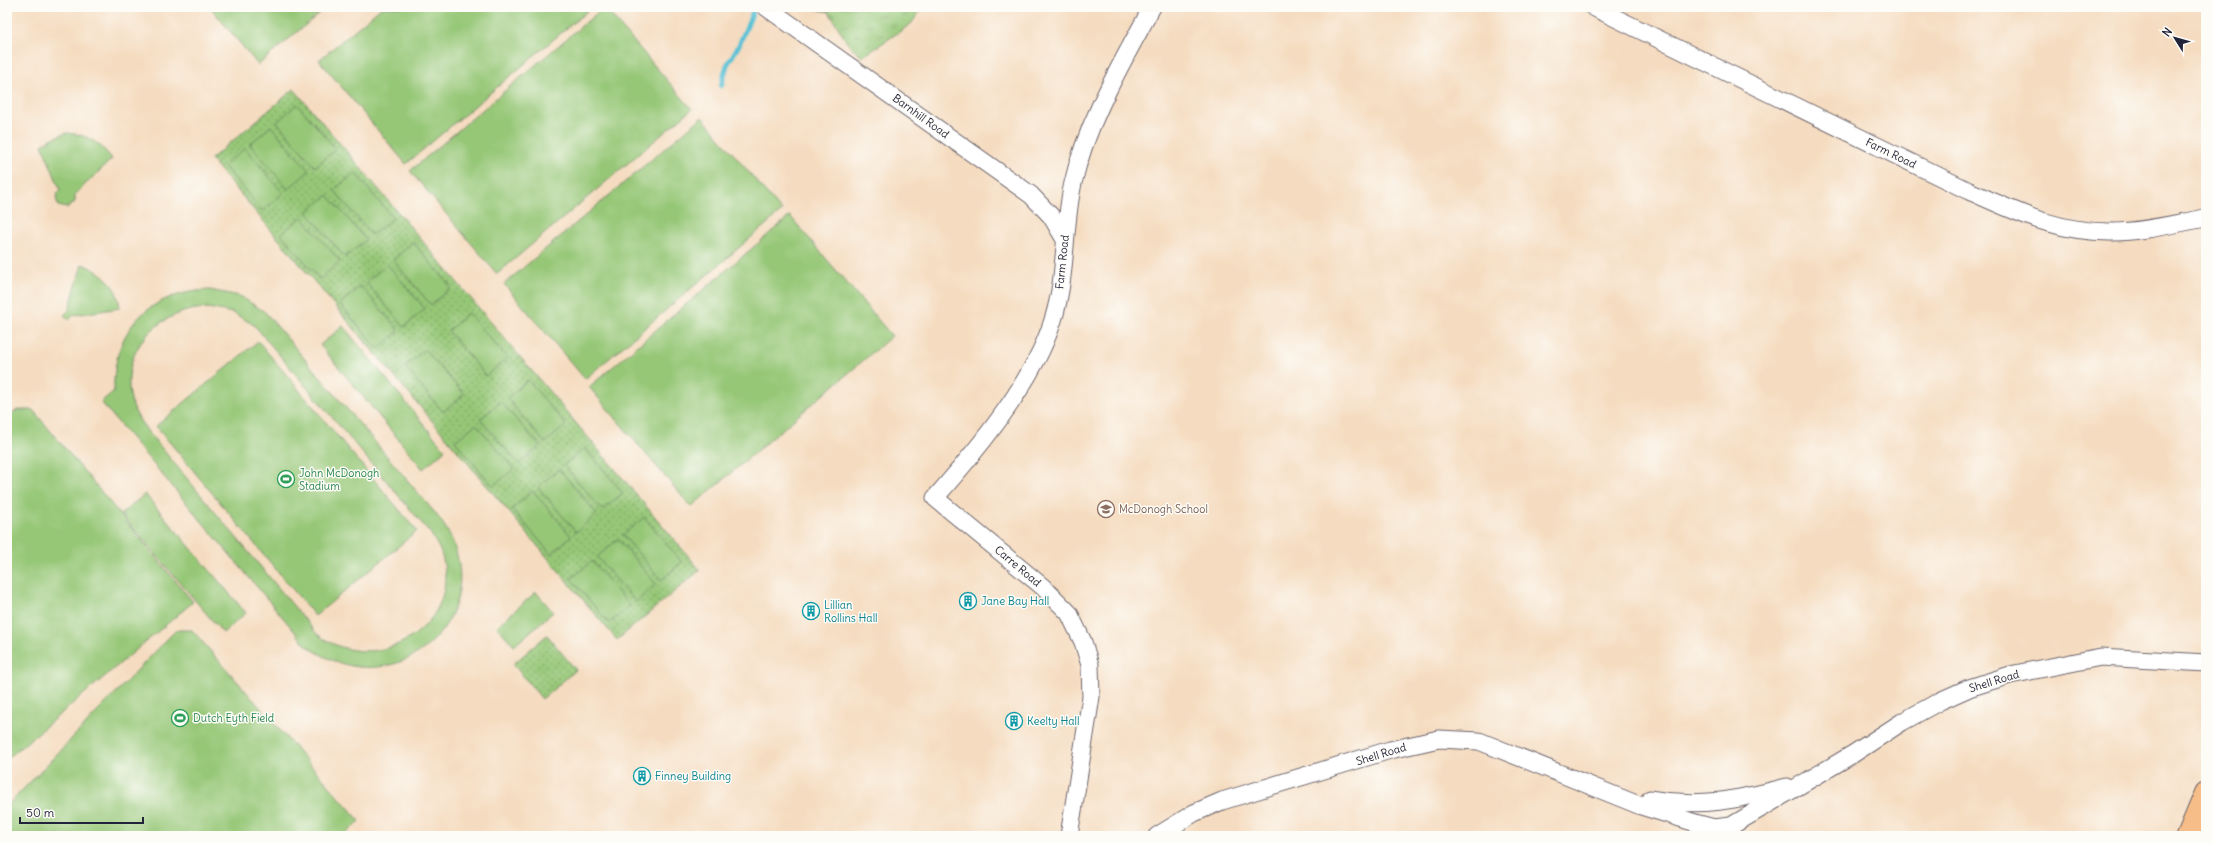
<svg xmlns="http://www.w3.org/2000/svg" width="2213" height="843" font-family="Delius,sans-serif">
  <defs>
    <pattern id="grass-tufts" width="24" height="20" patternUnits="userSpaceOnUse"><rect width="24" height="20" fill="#96c777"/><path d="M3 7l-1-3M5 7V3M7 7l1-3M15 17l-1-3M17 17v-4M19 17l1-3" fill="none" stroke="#7aa163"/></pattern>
    <pattern id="park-dots" width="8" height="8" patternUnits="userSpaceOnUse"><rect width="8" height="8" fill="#96c777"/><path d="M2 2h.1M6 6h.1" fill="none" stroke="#7aa163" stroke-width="1.8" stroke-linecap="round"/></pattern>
  </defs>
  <rect width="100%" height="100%" fill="#fdfcf7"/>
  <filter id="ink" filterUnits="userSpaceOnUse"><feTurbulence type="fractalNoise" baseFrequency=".025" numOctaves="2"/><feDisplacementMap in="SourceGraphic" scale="8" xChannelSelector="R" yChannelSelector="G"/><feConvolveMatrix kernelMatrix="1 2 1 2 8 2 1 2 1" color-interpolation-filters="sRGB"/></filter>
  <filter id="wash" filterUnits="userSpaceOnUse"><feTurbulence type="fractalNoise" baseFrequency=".012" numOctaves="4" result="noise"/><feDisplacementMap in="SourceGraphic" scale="16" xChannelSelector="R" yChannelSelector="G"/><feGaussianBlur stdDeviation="0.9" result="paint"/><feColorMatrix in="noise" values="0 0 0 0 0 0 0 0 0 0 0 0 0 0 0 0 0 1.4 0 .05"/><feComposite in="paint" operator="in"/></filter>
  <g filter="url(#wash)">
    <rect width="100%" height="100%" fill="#f5dcc0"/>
    <!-- grass -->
    <path fill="url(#grass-tufts)" stroke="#5c7459" d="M806,7H923L911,24L862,57L848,44L829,12Z"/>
    <!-- park -->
    <path fill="url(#park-dots)" stroke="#5c7459" d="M294,89L700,570L617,640L211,159Z
      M547,635L576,670L542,699L513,664Z"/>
    <!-- pitch -->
    <path fill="#96c777" stroke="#5c7459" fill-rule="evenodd" d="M210,7H327L258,65Z
      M382,7H592L406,164L319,60Z
      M604,7L692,109L497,274L410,171Z
      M297,104L336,149L315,167L277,122Z
      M702,117L782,211L585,379L504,284Z
      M271,126L309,171L288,189L250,144Z
      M66,133C86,134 100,142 112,159L75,194V202L67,208L58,206L56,197L60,189L42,145L53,138Z
      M245,148L283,193L262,211L224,166Z
      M355,173L393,218L372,235L334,190Z
      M328,195L366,240L345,257L307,212Z
      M790,216L892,336L691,507L589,387Z
      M302,217L340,261L320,279L281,234Z
      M413,242L451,287L431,305L393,260Z
      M82,264C103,272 118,285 120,308L74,315L69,320L64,315L69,310Z
      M387,264L425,309L404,327L366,282Z
      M361,286L399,331L378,349L340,304Z
      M210,290L240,296L265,312L436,514C509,605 400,716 306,645L101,402L114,391C112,329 149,292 210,290ZM208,308L233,313L254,325L431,534C434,540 439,547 441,553C465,625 376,680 317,634L149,433C142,424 135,414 132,403C117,352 158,309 208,308Z
      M468,313L507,358L486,376L448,331Z
      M343,326L445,450L423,469L320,345Z
      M258,341L417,531L315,616L156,426Z
      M425,350L464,394L443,412L405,367Z
      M528,380L566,425L545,443L507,398Z
      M501,402L540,446L519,464L480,419Z
      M17,410H33L193,602L7,759V418Z
      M476,424L514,469L493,486L455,441Z
      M585,448L623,493L602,510L564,465Z
      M559,469L597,514L576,532L538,487Z
      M533,491L571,536L551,554L512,509Z
      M145,494L246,613L223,633L121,514Z
      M644,517L682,562L661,580L623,535Z
      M618,539L656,584L636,602L597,557Z
      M592,561L630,606L609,623L571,579Z
      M536,592L553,612L514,646L497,626Z
      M176,630H192L360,821L343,836H9L7,806Z"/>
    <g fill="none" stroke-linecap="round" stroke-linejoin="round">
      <!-- stream -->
      <path stroke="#59c2d6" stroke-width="5" d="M721,86L727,65L739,45L754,9"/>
    </g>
  </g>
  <g filter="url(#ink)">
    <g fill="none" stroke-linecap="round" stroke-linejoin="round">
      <!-- minor casing -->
      <g stroke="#6c636a" stroke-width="19">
        <path id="minor" d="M766,7L1031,195L1051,216L1064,238
          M1593,7L1969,191C2017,212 2058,233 2113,232C2144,232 2176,223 2206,218
          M1650,799C1700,808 1738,800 1787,787
          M1069,836L1091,697L1090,665L1083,642L1069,613L1043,587L935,498C977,450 1034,382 1053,320C1067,277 1063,227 1073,183C1087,121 1122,63 1152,7
          M1157,836L1194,813L1222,801L1390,750L1439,739L1479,741L1641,806L1699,824L1714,828L1731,826L1853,754L1902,722L1940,701L1969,688L2010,675L2101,657L2206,663"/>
      </g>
      <!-- major casing -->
      <g stroke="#6c636a" stroke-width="24">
        <path id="major" d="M2188,836L2206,793"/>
      </g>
      <!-- minor -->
      <use href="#minor" stroke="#fff" stroke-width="17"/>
      <!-- major -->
      <use href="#major" stroke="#f7bd88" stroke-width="22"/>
    </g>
  </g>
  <!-- icons -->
  <defs>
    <g id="stadium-ring" transform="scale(0.9)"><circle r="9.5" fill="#fdfcf7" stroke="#2e9e5b" stroke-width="1.5"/><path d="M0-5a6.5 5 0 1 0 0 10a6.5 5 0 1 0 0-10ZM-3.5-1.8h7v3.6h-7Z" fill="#2e9e5b"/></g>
    <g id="school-ring" transform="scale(0.9)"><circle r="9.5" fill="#fdfcf7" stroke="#8d6e63" stroke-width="1.5"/><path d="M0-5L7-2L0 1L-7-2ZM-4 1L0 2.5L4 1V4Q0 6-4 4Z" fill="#8d6e63"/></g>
    <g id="building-ring" transform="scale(0.9)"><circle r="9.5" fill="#fdfcf7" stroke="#0f9aa8" stroke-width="1.5"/><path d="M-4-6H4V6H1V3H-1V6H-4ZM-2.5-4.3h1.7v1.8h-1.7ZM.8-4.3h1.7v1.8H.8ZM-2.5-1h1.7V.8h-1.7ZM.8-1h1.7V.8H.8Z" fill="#0f9aa8"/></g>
  </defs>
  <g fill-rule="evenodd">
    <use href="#stadium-ring" x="286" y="479"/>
    <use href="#school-ring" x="1106" y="509"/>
    <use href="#building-ring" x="968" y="601"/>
    <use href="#building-ring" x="811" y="611"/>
    <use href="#stadium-ring" x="180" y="718"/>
    <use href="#building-ring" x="1014" y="721"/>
    <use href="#building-ring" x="642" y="776"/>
  </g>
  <g text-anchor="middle" stroke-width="3" stroke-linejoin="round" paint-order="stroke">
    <!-- street labels -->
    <g font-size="11" fill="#22223b" stroke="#fdfcf7">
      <text transform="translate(921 116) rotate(36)" y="4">Barnhill Road</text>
      <text transform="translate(1891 153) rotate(26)" y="4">Farm Road</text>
      <text transform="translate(1062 262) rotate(-84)" y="4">Farm Road</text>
      <text transform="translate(1018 566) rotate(40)" y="4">Carre Road</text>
      <text transform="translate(1994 681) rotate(-17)" y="4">Shell Road</text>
      <text transform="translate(1381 754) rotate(-17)" y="4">Shell Road</text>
    </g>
    <!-- leisure labels -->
    <g font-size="11" fill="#27864d" stroke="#fdfcf7" text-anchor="start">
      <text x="299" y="477">John McDonogh<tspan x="299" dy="13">Stadium</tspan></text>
      <text x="193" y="722">Dutch Eyth Field</text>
    </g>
    <!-- education labels -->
    <g font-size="11" fill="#785e54" stroke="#fdfcf7" text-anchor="start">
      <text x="1119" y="513">McDonogh School</text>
    </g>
    <!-- culture labels -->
    <g font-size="11" fill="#0d838f" stroke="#fdfcf7" text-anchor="start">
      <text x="981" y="605">Jane Bay Hall</text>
      <text x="824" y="609">Lillian<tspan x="824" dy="13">Rollins Hall</tspan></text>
      <text x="1027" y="725">Keelty Hall</text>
      <text x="655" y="780">Finney Building</text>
    </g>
  </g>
  <!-- margin -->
  <rect width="2213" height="843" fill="none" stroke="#fdfcf7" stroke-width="24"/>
  <!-- north arrow -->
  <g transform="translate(2175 38) rotate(307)" stroke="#fdfcf7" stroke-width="3" paint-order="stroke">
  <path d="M0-3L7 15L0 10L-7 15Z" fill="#22223b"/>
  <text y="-6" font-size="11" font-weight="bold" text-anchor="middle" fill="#22223b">N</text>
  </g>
  <!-- scale -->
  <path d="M20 817v6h123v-6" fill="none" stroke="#22223b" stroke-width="2"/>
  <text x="26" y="817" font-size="12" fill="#22223b" stroke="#fdfcf7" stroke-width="3" paint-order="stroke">50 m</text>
</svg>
